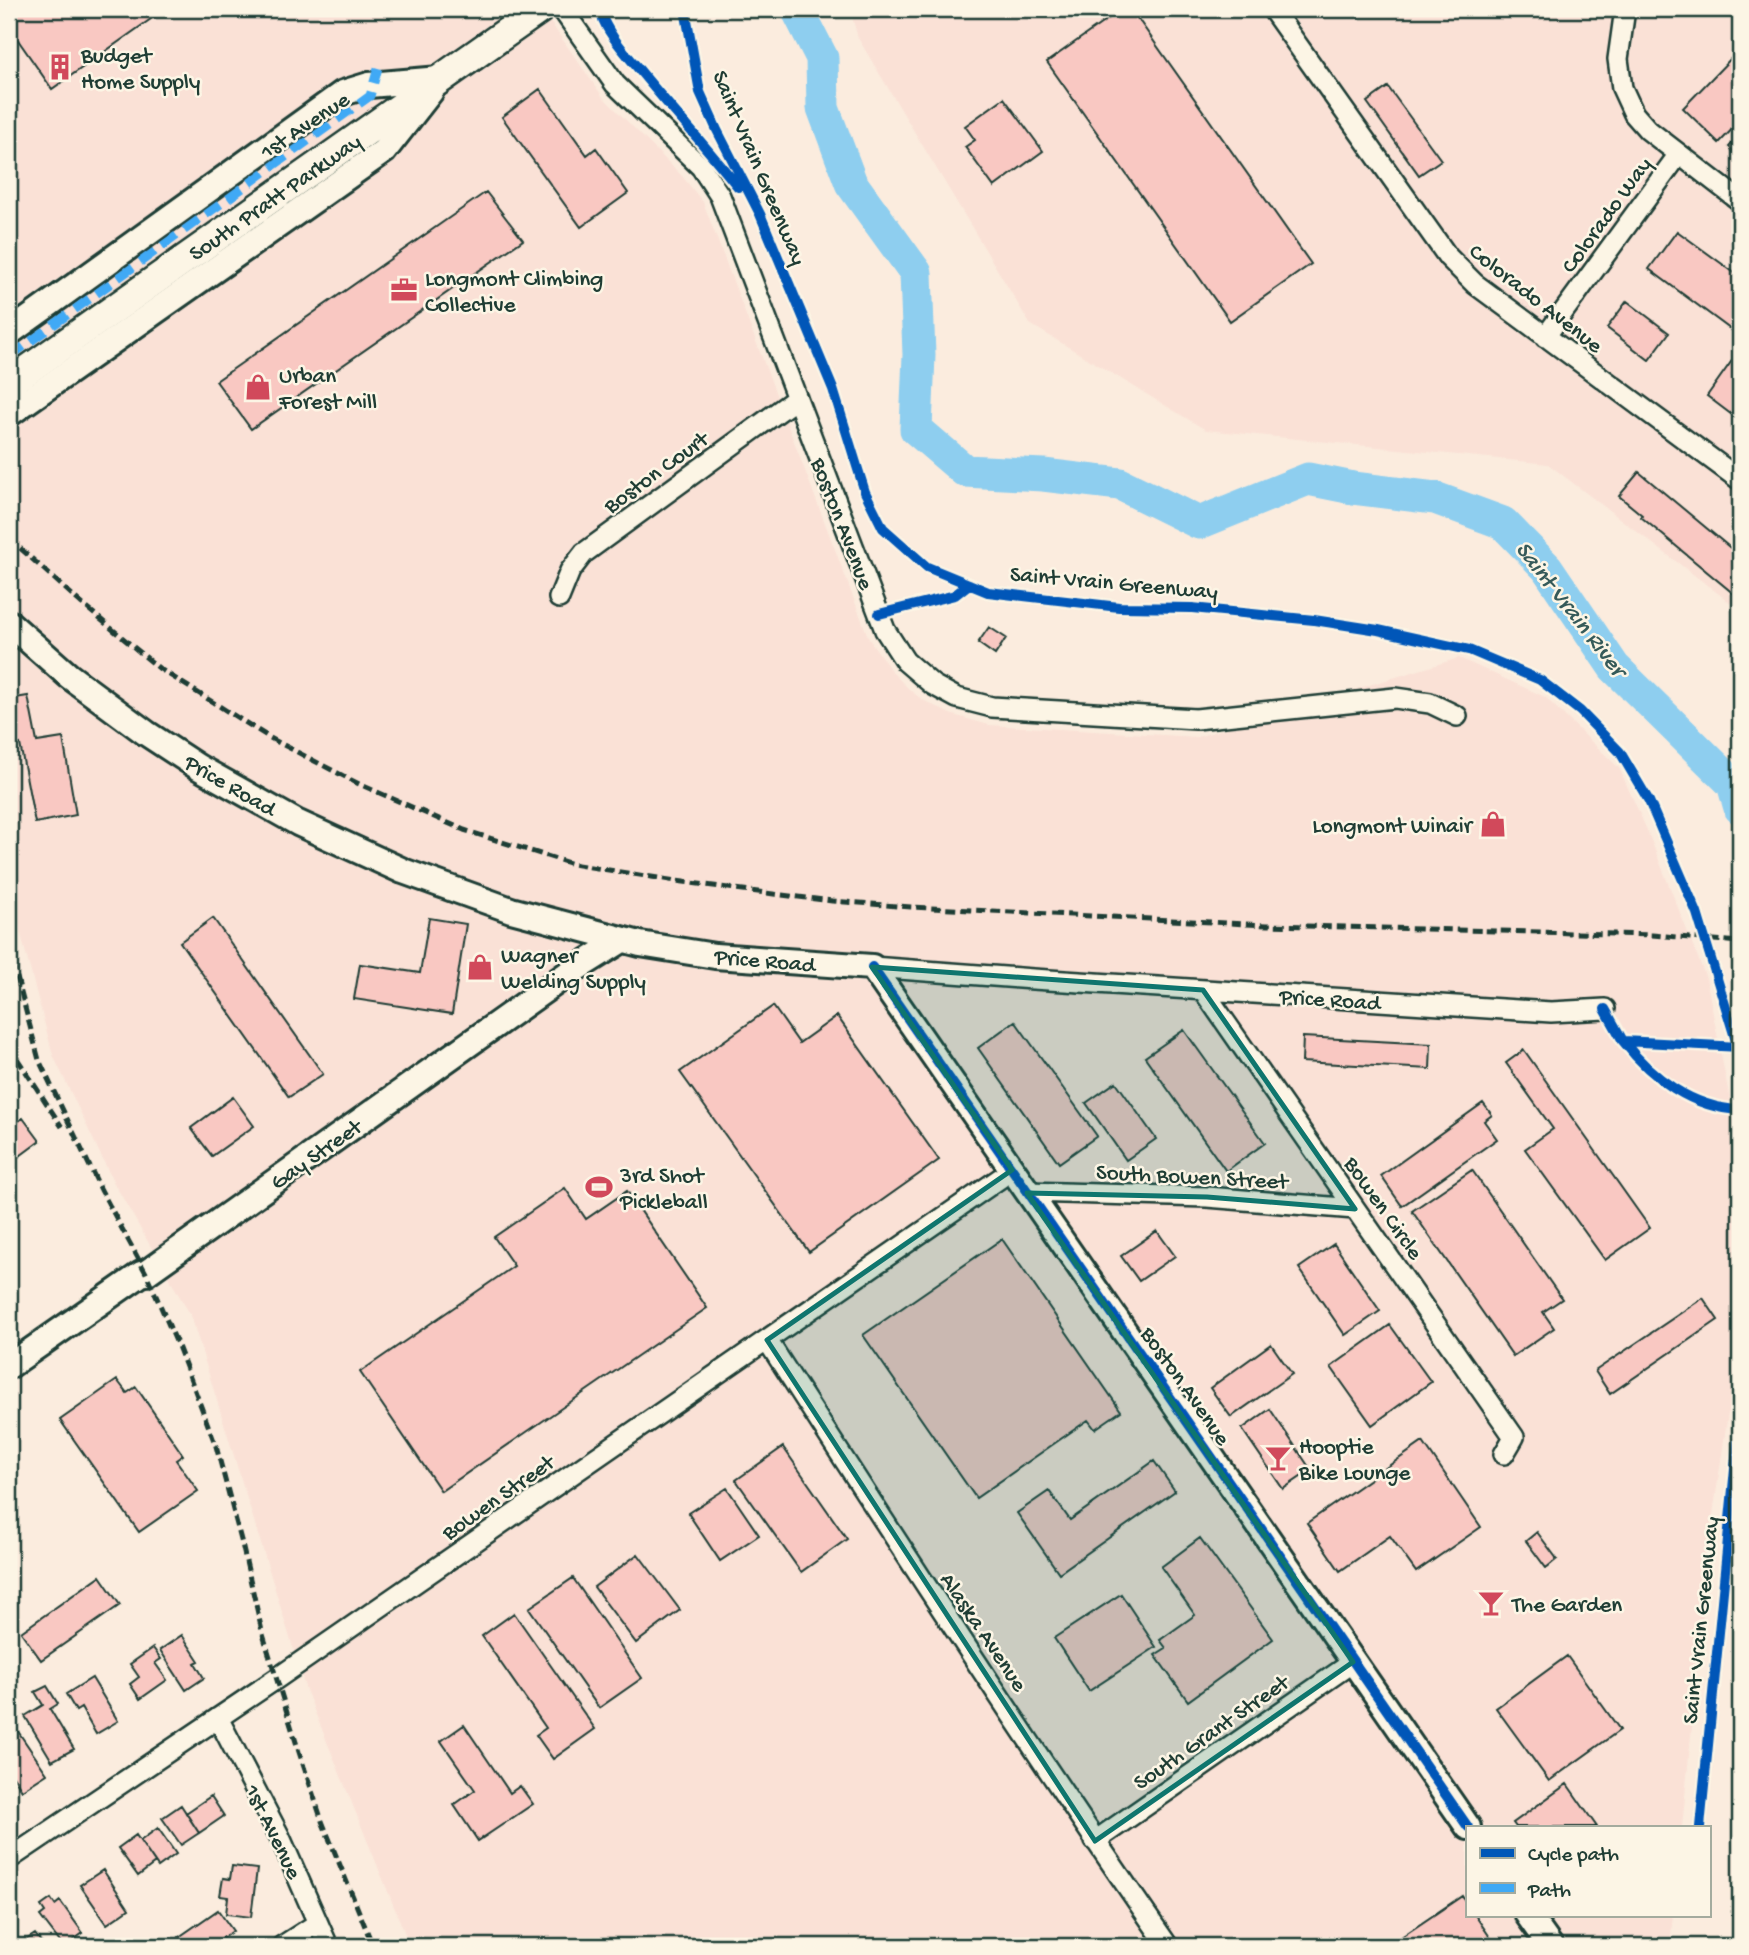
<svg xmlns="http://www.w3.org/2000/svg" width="1749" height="1955" font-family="'Gochi Hand',sans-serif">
  <rect width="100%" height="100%" fill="#fbecde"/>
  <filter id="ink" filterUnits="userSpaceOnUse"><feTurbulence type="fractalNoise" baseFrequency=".0143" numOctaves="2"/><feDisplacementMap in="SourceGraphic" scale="14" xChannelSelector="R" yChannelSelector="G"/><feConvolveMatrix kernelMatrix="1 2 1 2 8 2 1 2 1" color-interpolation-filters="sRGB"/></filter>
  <g filter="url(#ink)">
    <!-- built -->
    <path fill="#fae1d6" d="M9,9H541L603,97L682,176L703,202L869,639L892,672L911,691L923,700L950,714L989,725L1197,737L1459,658L1545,697L1619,768L1647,830L1706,978L1740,1151V1333L1712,1521L1682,1827H1467V1915H1673L1670,1946H410L306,1690L191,1316L114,1183L53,1055L21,935L9,872Z
      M850,9H1740V610L1548,464L1206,430L1030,324L858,38Z"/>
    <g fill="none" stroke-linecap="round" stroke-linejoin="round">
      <!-- river -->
      <path stroke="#8eceef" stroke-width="33" d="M797,9L822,58L823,108L851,183L916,273L919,355L916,429L965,471L1043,475L1120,484L1199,523L1308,479L1353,488L1435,498L1503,523L1547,568L1614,667L1733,784L1740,808"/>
    </g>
    <!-- building -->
    <path fill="#f9c8c2" stroke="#1f3d34" stroke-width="2" d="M9,9H165L52,89L9,27Z
      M1122,9H1131L1311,264L1230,321L1047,62Z
      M1740,49V121L1719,143L1683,108Z
      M1388,87L1441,160L1419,175L1367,102Z
      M540,89L587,155L596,148L628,193L581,227L502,117Z
      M1004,98L1043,151L994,187L965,147L975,140L965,126Z
      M1740,135V158L1729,147Z
      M486,192L523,240L251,429L216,381Z
      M1677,231L1740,277V332L1738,335L1649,269Z
      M1627,301L1669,333L1649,360L1607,328Z
      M1736,355L1740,358V421L1707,396Z
      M1639,472L1740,556V599L1641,517L1642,515L1619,496Z
      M989,627L1006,638L995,655L978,643Z
      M28,696L37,742L63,738L76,815L35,823L20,744L9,746V699Z
      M213,918L323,1074L289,1097L180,942Z
      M429,918L466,924L452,1014L354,999L360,964L420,973Z
      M773,1006L799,1043L837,1016L939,1160L809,1252L680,1072Z
      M1015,1021L1097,1136L1059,1163L978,1048Z
      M1184,1030L1265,1143L1226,1171L1145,1057Z
      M1303,1037L1431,1044L1430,1069L1302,1062Z
      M1524,1050L1650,1228L1605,1260L1525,1149L1553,1129L1506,1063Z
      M1116,1082L1156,1139L1126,1160L1086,1103Z
      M233,1097L254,1126L212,1156L191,1128Z
      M1483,1103L1492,1115L1484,1121L1497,1139L1402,1206L1381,1176Z
      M23,1118L40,1141L9,1164V1128Z
      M1472,1170L1562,1299L1543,1312L1554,1328L1513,1356L1412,1211Z
      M565,1188L586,1219L627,1191L707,1308L441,1491L360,1372L514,1266L494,1237Z
      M1157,1231L1175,1256L1139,1281L1121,1256Z
      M1002,1239L1121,1411L1095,1429L1088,1420L976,1498L863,1335Z
      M1334,1244L1380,1311L1345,1335L1299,1268Z
      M1703,1298L1718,1320L1610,1394L1595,1371Z
      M1390,1325L1431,1382L1372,1425L1331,1367Z
      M1271,1344L1292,1374L1231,1417L1210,1388Z
      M117,1380L127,1393L136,1387L183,1455L176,1460L198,1491L139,1532L60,1420Z
      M1270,1409L1311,1470L1283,1489L1242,1429Z
      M1423,1442L1481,1527L1416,1572L1390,1536L1340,1571L1307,1523Z
      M783,1447L847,1539L801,1572L736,1480Z
      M1154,1461L1175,1491L1059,1573L1017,1513L1049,1491L1070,1520Z
      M727,1488L759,1535L720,1561L688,1513Z
      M1537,1532L1557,1559L1546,1568L1526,1541Z
      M1200,1538L1273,1639L1188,1701L1155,1655L1166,1648L1160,1640L1195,1615L1161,1567Z
      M638,1554L680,1610L636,1643L594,1587Z
      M100,1576L120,1605L41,1660L21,1632Z
      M573,1578L642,1678L599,1708L529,1608Z
      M1121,1594L1156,1647L1089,1691L1054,1638Z
      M514,1613L595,1729L553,1759L536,1735L546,1728L482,1636Z
      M182,1635L199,1661L195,1663L204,1678L186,1690L160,1650Z
      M153,1648L161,1659L155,1663L167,1680L140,1699L130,1684L139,1677L130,1664Z
      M1567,1656L1620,1730L1549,1781L1496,1708Z
      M92,1678L118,1721L96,1734L81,1708L76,1711L66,1694Z
      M47,1686L58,1704L50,1709L74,1749L52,1761L25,1716L43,1705L35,1692Z
      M464,1725L510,1793L520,1786L533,1804L478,1841L454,1805L475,1790L441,1741Z
      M15,1727L47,1774L22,1790L13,1776L9,1778V1732Z
      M1567,1784L1597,1827H1516L1513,1823Z
      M211,1796L224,1816L199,1833L186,1813Z
      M181,1805L199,1833L181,1845L162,1818Z
      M158,1828L176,1854L158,1867L140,1841Z
      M136,1835L155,1863L138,1876L118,1848Z
      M232,1866L257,1869L251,1917L226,1914L228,1897L220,1896L223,1878L230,1879Z
      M103,1870L129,1909L107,1924L80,1885Z
      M1462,1896L1467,1904V1915H1475L1496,1946H1388Z
      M51,1899L55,1905L60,1901L83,1933L65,1946H63L40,1916L45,1912L41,1906Z
      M218,1910L233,1931L211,1946H185L179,1937Z
      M35,1934L44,1946H26L23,1942Z"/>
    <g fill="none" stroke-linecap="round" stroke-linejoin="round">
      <!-- minor casing -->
      <g stroke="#1f3d34" stroke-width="24">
        <path id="minor" d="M562,9L615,84L701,167L720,196L885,630L905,661L933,685L957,698L992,707L1196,719L1395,698L1430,703L1457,716
          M1272,9L1448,257L1475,284L1740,480
          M1625,9L1618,59L1622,88L1634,114L1648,130L1740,201
          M1545,337L1679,154
          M559,598L570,571L584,553L797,398
          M872,967L1033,979L1551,1012L1605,1009
          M1203,990L1514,1437L1504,1454
          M1027,1192L1207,1197L1355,1209
          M767,1340C898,1544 1030,1747 1168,1946
          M218,1718L280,1837L328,1946
          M1095,1841L1353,1662
          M9,1859L276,1679L1012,1170
          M282,1946L318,1923"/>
      </g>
      <!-- tertiary casing -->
      <g stroke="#1f3d34" stroke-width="30">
        <path id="tertiary" d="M9,333L343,93L369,85L440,79
          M9,414L384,151L431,91
          M9,623L69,676L146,733L198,767L298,823L403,871L511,910L640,944L715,956L872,967L1468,1827
          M9,1366L141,1274L146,1273L566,975L622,940
          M1528,1915L1550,1946"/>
      </g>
      <!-- secondary casing -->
      <g stroke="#1f3d34" stroke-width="33">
        <path id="secondary" d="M9,383L540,9"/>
      </g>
      <!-- minor -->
      <use href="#minor" stroke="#fcf5e5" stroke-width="19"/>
      <!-- tertiary -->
      <use href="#tertiary" stroke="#fcf5e5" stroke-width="24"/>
      <!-- secondary -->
      <use href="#secondary" stroke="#fcf5e5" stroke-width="28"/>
      <!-- rail -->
      <path stroke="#1f3d34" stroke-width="5" stroke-dasharray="10 5" stroke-linecap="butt" d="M9,538L81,603L160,669L270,738L359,784L464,830L572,864L676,881L781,895L832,901L911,907L1268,925L1652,935L1740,942
        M9,948L39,1060L101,1190L146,1273L178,1346L216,1446L242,1544L262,1631L299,1752L322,1821L373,1946
        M9,1046L62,1127"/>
      <!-- quiet -->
      <path stroke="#3fa9f5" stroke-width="9" stroke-dasharray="18 9" stroke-linecap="butt" d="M9,357L370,96L378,68"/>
      <!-- cycleway casing -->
      <g stroke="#fcf5e5" stroke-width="15">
        <path id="cycleway" d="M605,9L601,14C608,34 623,50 637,67C670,108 706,146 738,187
          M685,9L700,92L717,130L760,214L833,389L865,492L883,528L927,567L988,592L1119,607L1192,608L1314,620L1378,630L1469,650L1540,680L1580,711L1620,752L1649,801L1697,913L1737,1044L1740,1060
          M879,614L955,595L969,584
          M872,967L1468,1827
          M1605,1009L1623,1041L1740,1047
          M1623,1041C1652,1078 1692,1108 1740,1110
          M1700,1827L1740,1417"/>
      </g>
      <!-- cycleway -->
      <use href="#cycleway" stroke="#0057b8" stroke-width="10"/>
    </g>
  </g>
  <!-- marked area -->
  <path fill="#0f766e" fill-opacity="0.2" stroke="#0f766e" stroke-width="5" stroke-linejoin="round" d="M872,967L1203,990L1355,1209L1207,1197L1027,1193L1353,1662L1095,1841L767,1340L1012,1170Z"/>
  <!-- icons -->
  <defs>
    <g id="building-bare" transform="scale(2.1)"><path d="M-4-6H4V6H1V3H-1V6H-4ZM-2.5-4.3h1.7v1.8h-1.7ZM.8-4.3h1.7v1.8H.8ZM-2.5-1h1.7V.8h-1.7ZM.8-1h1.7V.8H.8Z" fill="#d1495b" stroke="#fcf5e5" stroke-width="2.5" paint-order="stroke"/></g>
    <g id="office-bare" transform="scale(2.1)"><path d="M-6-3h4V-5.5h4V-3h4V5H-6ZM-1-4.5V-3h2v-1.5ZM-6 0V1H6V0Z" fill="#d1495b" stroke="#fcf5e5" stroke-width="2.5" paint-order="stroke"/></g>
    <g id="shop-bare" transform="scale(2.1)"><path d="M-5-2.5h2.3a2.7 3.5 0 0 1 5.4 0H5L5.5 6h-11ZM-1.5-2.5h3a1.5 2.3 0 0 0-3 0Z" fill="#d1495b" stroke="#fcf5e5" stroke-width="2.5" paint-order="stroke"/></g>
    <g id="stadium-bare" transform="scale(2.1)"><path d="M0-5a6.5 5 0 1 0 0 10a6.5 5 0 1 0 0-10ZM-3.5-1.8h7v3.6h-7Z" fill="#d1495b" stroke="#fcf5e5" stroke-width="2.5" paint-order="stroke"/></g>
    <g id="bar-bare" transform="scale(2.1)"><path d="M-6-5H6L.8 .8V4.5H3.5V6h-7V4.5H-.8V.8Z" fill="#d1495b" stroke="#fcf5e5" stroke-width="2.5" paint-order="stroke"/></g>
  </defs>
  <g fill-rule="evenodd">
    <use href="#building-bare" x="60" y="67"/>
    <use href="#office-bare" x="404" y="290"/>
    <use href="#shop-bare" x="258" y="387"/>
    <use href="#shop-bare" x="1493" y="824"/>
    <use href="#shop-bare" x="480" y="967"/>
    <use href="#stadium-bare" x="599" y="1187"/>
    <use href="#bar-bare" x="1278" y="1458"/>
    <use href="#bar-bare" x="1491" y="1603"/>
  </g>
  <g text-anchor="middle" stroke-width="5" stroke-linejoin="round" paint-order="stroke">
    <!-- poi labels -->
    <g font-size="23" fill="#1f3d34" stroke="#fcf5e5" text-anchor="start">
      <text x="81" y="62">Budget<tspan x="81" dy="26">Home Supply</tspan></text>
      <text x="425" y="285">Longmont Climbing<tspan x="425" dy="26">Collective</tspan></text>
      <text x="279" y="382">Urban<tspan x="279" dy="26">Forest Mill</tspan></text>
      <text x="1472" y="832" text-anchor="end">Longmont Winair</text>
      <text x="501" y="962">Wagner<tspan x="501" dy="26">Welding Supply</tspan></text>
      <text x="620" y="1182">3rd Shot<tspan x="620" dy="26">Pickleball</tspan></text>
      <text x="1299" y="1453">Hooptie<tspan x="1299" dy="26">Bike Lounge</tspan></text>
      <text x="1512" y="1611">The Garden</text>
    </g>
    <!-- street labels -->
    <g font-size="23" fill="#1f3d34" stroke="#fcf5e5">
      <text transform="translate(304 124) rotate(-34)" y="8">1st Avenue</text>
      <text transform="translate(761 167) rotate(67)" y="8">Saint Vrain Greenway</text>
      <text transform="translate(274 196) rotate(-35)" y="8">South Pratt Parkway</text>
      <text transform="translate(1605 214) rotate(-54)" y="8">Colorado Way</text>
      <text transform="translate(1537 297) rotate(38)" y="8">Colorado Avenue</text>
      <text transform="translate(655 471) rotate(-36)" y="8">Boston Court</text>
      <text transform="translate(844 523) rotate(69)" y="8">Boston Avenue</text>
      <text transform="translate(1114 581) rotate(5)" y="8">Saint Vrain Greenway</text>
      <text transform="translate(231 784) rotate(30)" y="8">Price Road</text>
      <text transform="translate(765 959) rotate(5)" y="8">Price Road</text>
      <text transform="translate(1330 998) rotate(4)" y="8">Price Road</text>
      <text transform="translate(315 1153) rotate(-35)" y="8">Gay Street</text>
      <text transform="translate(1192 1175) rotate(3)" y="8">South Bowen Street</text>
      <text transform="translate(1385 1207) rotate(55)" y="8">Bowen Circle</text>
      <text transform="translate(1187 1385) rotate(55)" y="8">Boston Avenue</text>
      <text transform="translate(497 1496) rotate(-35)" y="8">Bowen Street</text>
      <text transform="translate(1699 1620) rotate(-84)" y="8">Saint Vrain Greenway</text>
      <text transform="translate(985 1631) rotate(56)" y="8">Alaska Avenue</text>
      <text transform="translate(1210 1731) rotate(-35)" y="8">South Grant Street</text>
      <text transform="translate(275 1831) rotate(64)" y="8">1st Avenue</text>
    </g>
    <!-- water labels -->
    <g font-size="24" font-style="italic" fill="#355a59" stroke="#fcf5e5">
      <text transform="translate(1572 608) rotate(52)" y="8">Saint Vrain River</text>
    </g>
  </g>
  <!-- margin -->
  <rect width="1749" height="1955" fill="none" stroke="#fcf5e5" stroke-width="35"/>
  <rect x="18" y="18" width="1714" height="1920" fill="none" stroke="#1f3d34" stroke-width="2.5" filter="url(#ink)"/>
  <!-- legend -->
  <rect x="1466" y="1826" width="245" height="91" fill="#fcf5e5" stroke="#a4ab9e" stroke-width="2"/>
  <rect x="1480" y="1848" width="35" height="10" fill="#0057b8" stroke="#a4ab9e" stroke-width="2"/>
  <text x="1528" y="1860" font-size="21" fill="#1f3d34">Cycle path</text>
  <rect x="1480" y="1883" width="35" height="10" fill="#3fa9f5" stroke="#a4ab9e" stroke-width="2"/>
  <text x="1528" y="1896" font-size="21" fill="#1f3d34">Path</text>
</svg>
